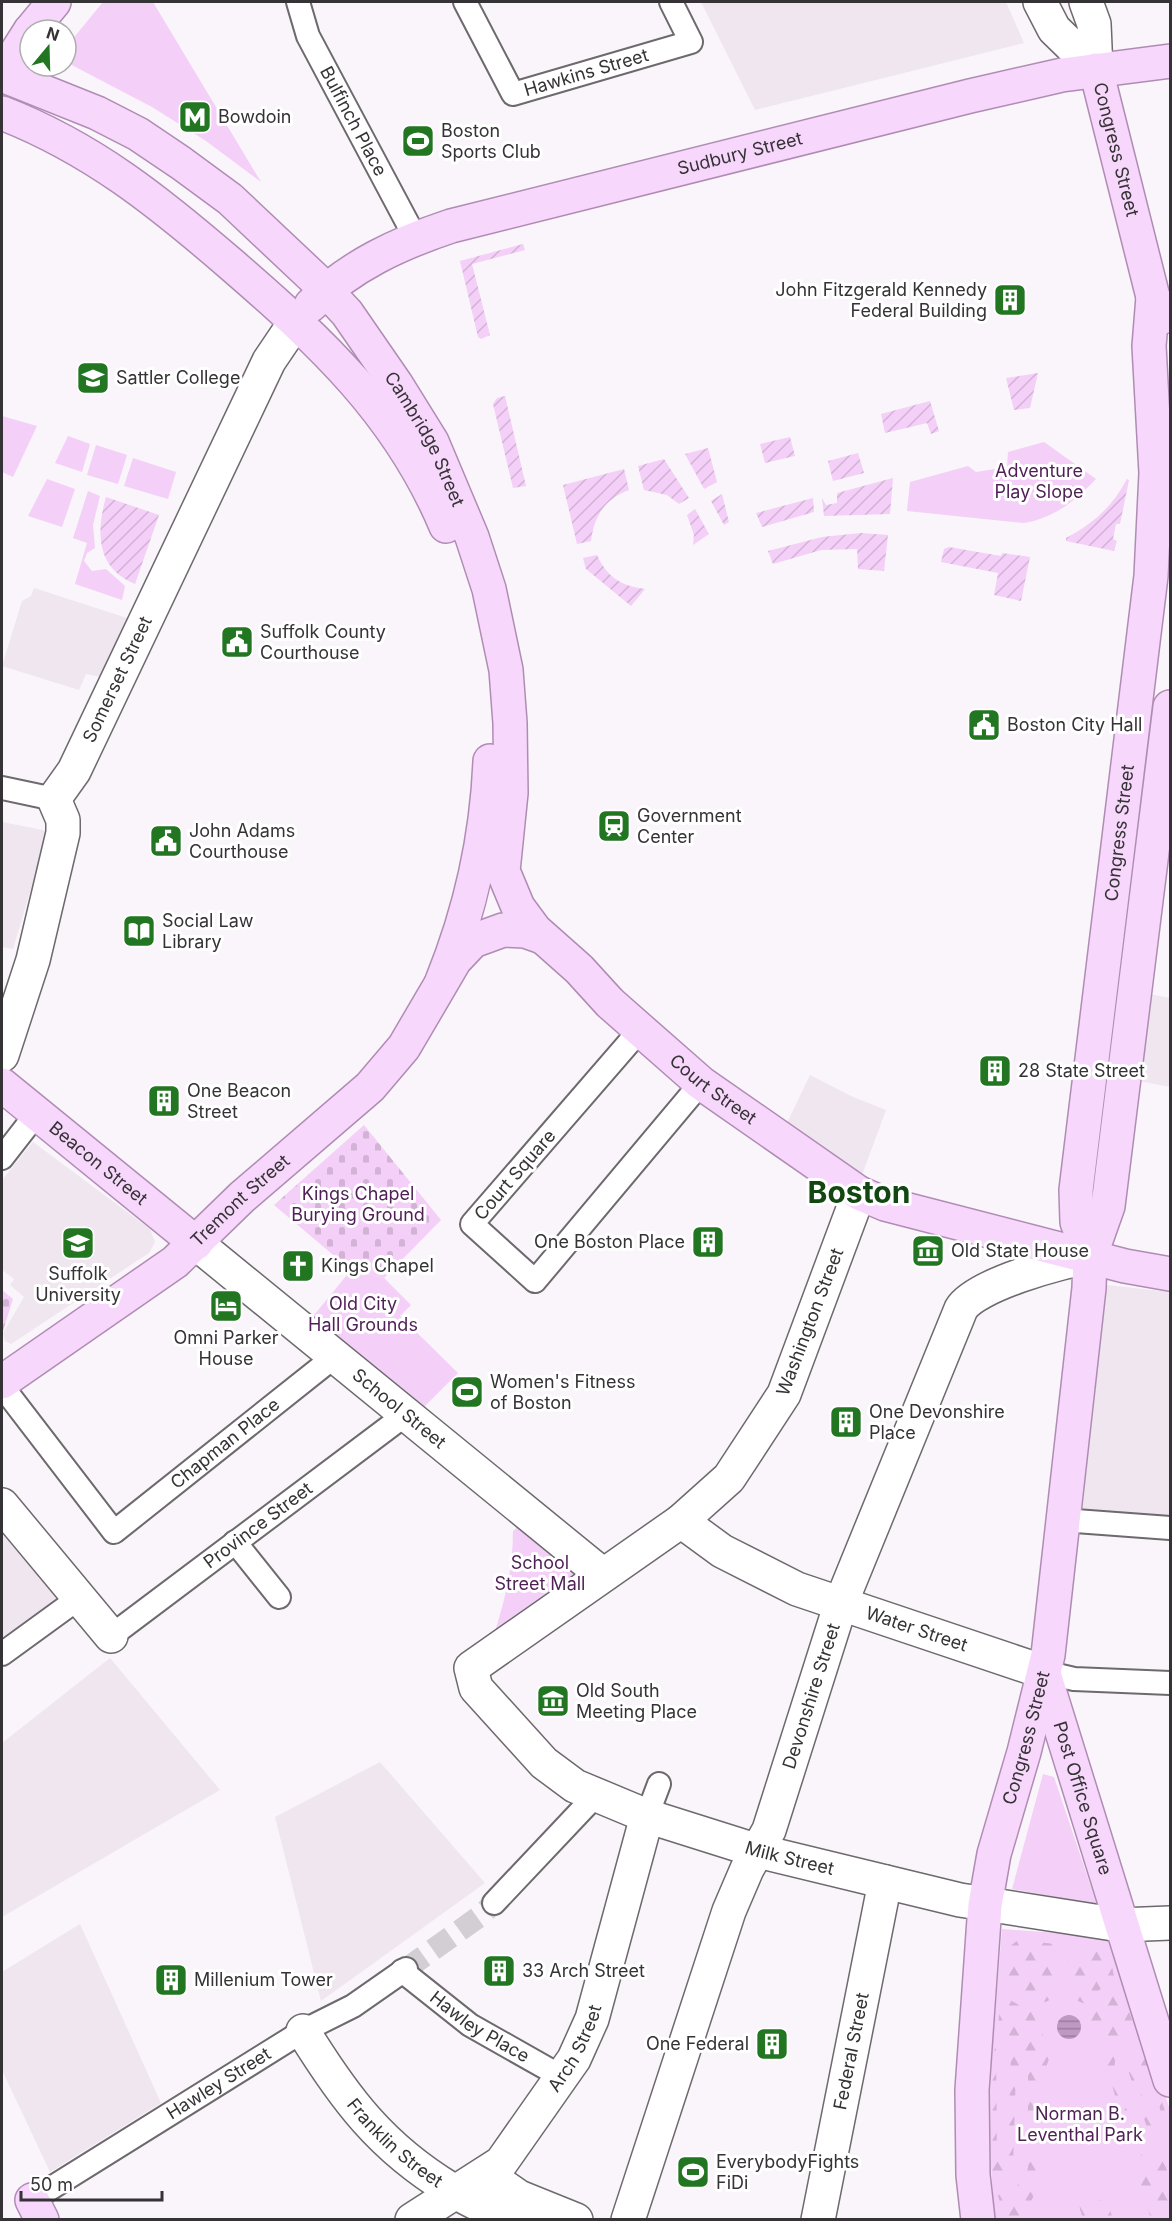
<svg xmlns="http://www.w3.org/2000/svg" width="1172" height="2221" font-family="Inter,sans-serif">
  <defs>
    <pattern id="forest-firs" width="22" height="20" patternUnits="userSpaceOnUse" patternTransform="scale(1.5)"><rect width="22" height="20" fill="#f4cff8"/><path d="M5 1l3.5 6h-7zM16 11l3.5 6h-7z" fill="#d2b2d5"/></pattern>
    <pattern id="cemetery-stones" width="16" height="16" patternUnits="userSpaceOnUse" patternTransform="scale(1.5)"><rect width="16" height="16" fill="#f4cff8"/><path d="M2 7V4a2 2 0 0 1 4 0v3zM10 15v-3a2 2 0 0 1 4 0v3z" fill="#d2b2d5"/></pattern>
    <pattern id="garden-furrows" width="10" height="10" patternUnits="userSpaceOnUse" patternTransform="scale(1.5)"><rect width="10" height="10" fill="#f4cff8"/><path d="M-1 1l2-2M0 10L10 0M9 11l2-2" fill="none" stroke="#d2b2d5"/></pattern>
    <pattern id="water-rules" width="6" height="5" patternUnits="userSpaceOnUse" patternTransform="scale(1.5)"><rect width="6" height="5" fill="#bf98c4"/><path d="M0 2.5h6" fill="none" stroke="#9c7da0"/></pattern>
  </defs>
  <rect width="100%" height="100%" fill="#f9f5fa"/>
  <!-- built -->
  <path fill="#efe6f0" d="M701,2H1006L1024,43L755,110Z
    M34,588L127,618L101,677L86,674L79,690L2,666L22,601L31,596Z
    M2,822L48,831L13,949L2,947Z
    M1149,994L1170,998V1087L1139,1081Z
    M810,1075L853,1097L886,1110L862,1175L787,1123Z
    M33,1142L150,1229L155,1242L149,1253L11,1344L5,1341L3,1333L24,1297L10,1285L14,1279L2,1270V1180Z
    M1107,1285L1170,1292V1520L1081,1513Z
    M2,1528L64,1603L2,1643Z
    M110,1658L220,1790L2,1917V1743Z
    M380,1762L485,1883L321,2001L275,1817Z
    M80,1924L161,2103L50,2172L2,2070V1972Z"/>
  <!-- green -->
  <path fill="#f4cff8" d="M103,2H153L261,182L206,141L152,107L66,62V47Z
    M2,416L37,426L13,477L2,472Z
    M68,436L90,444L82,472L55,463Z
    M1044,442L1096,479C1075,501 1054,518 1024,523L907,511L910,482L968,466L976,472L1007,467L1008,452Z
    M96,445L127,455L118,484L87,475Z
    M133,458L176,472L168,499L124,486Z
    M47,479L75,489L62,527L28,516Z
    M88,491L100,496L93,525L95,548L87,553L84,561L92,571L106,569L125,586L122,600L75,584L87,543L73,538Z
    M351,1270L384,1278L411,1305L400,1316L458,1373L422,1409L310,1320Z
    M520,1525L582,1571L492,1641C504,1604 513,1570 513,1531Z
    M1043,1774L1054,1777L1097,1905L1012,1889Z
    M1002,1929L1115,1937L1170,2110V2219L994,2220L988,2104Z"/>
  <!-- forest -->
  <path fill="url(#forest-firs)" d="M1018,1940L1055,1944L1059,1994L1046,2002L1032,1999L1005,1982L1008,1948Z
    M1067,1946L1108,1948L1114,1976L1085,2004L1071,1998Z
    M1120,1987L1136,2031L1116,2051L1114,2072L1145,2165L1158,2161L1128,2070L1131,2057L1144,2048L1170,2126V2140L1148,2071L1135,2075L1170,2180V2219H1151L1096,2030L1088,2017Z
    M1001,1995L1042,2018L1043,2038L1051,2052C1048,2064 1042,2076 1039,2088C1033,2115 1039,2146 1047,2172L1031,2201L1030,2216L1025,2219H1004L998,2195C1015,2190 1021,2185 1028,2168V2069H1016L1013,2166L1009,2172L992,2176L988,2104L993,2052L996,2048L997,2158H1008L1011,2049L1005,2033L998,2027Z
    M1106,2199L1113,2219H1101L1095,2202Z
    M1091,2202L1097,2219H1083L1079,2206Z"/>
  <!-- cemetery -->
  <path fill="url(#cemetery-stones)" d="M364,1125L441,1220L384,1278L351,1270L274,1205Z
    M2,1290L13,1299L2,1334Z"/>
  <!-- garden -->
  <path fill="url(#garden-furrows)" d="M523,244L525,250L472,264L490,335L481,339L478,337L460,261Z
    M1038,373L1030,408L1014,410L1006,378Z
    M505,396L526,486L513,488L493,404L497,398Z
    M930,401L939,431L931,434L927,423L885,433L881,414Z
    M790,437L795,456L765,463L760,444Z
    M708,448L717,482L704,489L685,454Z
    M858,453L864,473L833,481L828,461Z
    M664,459L689,498L679,504L667,495L644,490L638,466Z
    M624,469L629,490C605,499 594,516 591,541L577,544L563,485Z
    M893,478L890,514L824,516L822,498L826,505L837,503V493Z
    M1127,479L1129,480L1120,524H1116L1113,539L1117,541L1114,551L1066,541V538C1094,523 1112,507 1127,479Z
    M722,494L729,522L724,525L711,501Z
    M106,497L159,515L135,584C96,568 96,532 106,497Z
    M813,498L814,512L762,527L756,513Z
    M695,509L709,534L693,545L694,535L687,515Z
    M861,533L888,535L884,571L858,569L857,549L821,550L773,564L768,551L822,537Z
    M949,547L1001,556L1002,553L1030,557L1021,601L994,595L998,573L941,562L944,549Z
    M597,555C607,577 621,586 645,589L631,606L586,569L583,558Z"/>
  <!-- water -->
  <path fill="url(#water-rules)" d="M1057 2027a12 12 0 1 1 24 0a12 12 0 1 1-24 0Z"/>
  <g fill="none" stroke-linecap="round" stroke-linejoin="round">
    <!-- minor-tunnel -->
    <path stroke="#d2ced3" stroke-width="22" stroke-dasharray="22 11" stroke-linecap="butt" d="M406,1969L480,1916L494,1903"/>
    <!-- minor casing -->
    <g stroke="#6d696d" stroke-width="26">
      <g id="minor">
        <path id="s1" d="M298,2L308,36L416,239"/>
        <path id="s2" d="M465,2L513,94L691,42L671,2"/>
        <path d="M2,788L54,799"/>
        <path d="M640,1030L472,1224L535,1281L701,1083"/>
        <path d="M2,1158L37,1113"/>
        <path id="s3" d="M2,1386L114,1532L334,1357"/>
        <path d="M1062,1520L1170,1528"/>
        <path d="M235,1542L279,1597"/>
        <path id="s4" d="M111,1636L405,1415"/>
        <path d="M2,1654L79,1598"/>
        <path d="M1044,1672L1074,1679L1170,1683"/>
        <path d="M647,1816L659,1784"/>
        <path d="M494,1903L595,1796"/>
        <path id="s5" d="M402,1971L470,2025L562,2077"/>
        <path id="s6" d="M32,2200L303,2031L353,2006L406,1969"/>
      </g>
    </g>
    <!-- secondary casing -->
    <g stroke="#6d696d" stroke-width="36">
      <g id="secondary">
        <path d="M1040,2L1054,29L1096,70"/>
        <path d="M1086,2L1094,24L1096,70"/>
        <path id="s7" d="M2,1055L33,960L63,833V820L54,799L74,771L269,361L296,321"/>
        <path id="s8" d="M859,1193L784,1394L729,1478L681,1521L471,1668L476,1688L544,1763L575,1786L647,1816L758,1851L960,1900L1120,1925L1170,1923"/>
        <path id="s9" d="M196,1243L603,1575"/>
        <path d="M2,1505L111,1636"/>
        <path id="s10" d="M681,1521L722,1551L797,1589L1044,1672"/>
        <path id="s11" d="M303,2031C345,2099 381,2147 450,2189C471,2201 493,2213 517,2220"/>
        <path d="M486,2174L519,2197L576,2220"/>
        <path id="s12" d="M412,2220L501,2163L574,2059L592,2019L647,1816"/>
        <path id="s13" d="M628,2220L729,1911L747,1869L769,1830L841,1603L961,1309C975,1285 1062,1261 1090,1257"/>
        <path id="s14" d="M818,2220L885,1882"/>
      </g>
    </g>
    <!-- primary casing -->
    <g stroke="#b08cb4" stroke-width="36">
      <g id="primary">
        <path d="M31,30L54,2"/>
        <path id="s15" d="M1096,70L1153,297L1163,317"/>
        <path id="s16" d="M2,75L97,113L138,134L181,163L230,199L317,281L347,313L396,384L432,442L472,537L489,589L506,670L510,723L511,793L503,871L518,907L535,930L579,969L610,1003L701,1083L859,1193L885,1204L1125,1266L1170,1274"/>
        <path d="M2,75L30,31"/>
        <path d="M2,113C92,148 159,202 232,265C322,343 399,414 446,526"/>
        <path id="s17" d="M311,305C349,266 400,243 451,226L970,96L1062,75L1170,61"/>
        <path d="M442,981C470,912 487,835 490,761"/>
        <path id="s18" d="M2,1085L196,1243"/>
        <path id="s19" d="M1090,1257L1077,1222L1076,1190L1151,576L1156,473L1149,346L1153,297"/>
        <path id="s20" d="M2,1382L175,1262L242,1197L370,1087L404,1047L455,960L473,941L503,930L525,931L542,937"/>
        <path id="s21" d="M1044,1674L1170,2080"/>
        <path d="M32,2200L42,2220"/>
        <path id="s22" d="M978,2220L973,2175L972,2090L985,1905L994,1854L1024,1752L1048,1655L1089,1288L1090,1257L1108,1206L1170,707"/>
      </g>
    </g>
    <!-- minor -->
    <use href="#minor" stroke="#fff" stroke-width="22"/>
    <!-- secondary -->
    <use href="#secondary" stroke="#fff" stroke-width="33"/>
    <!-- primary -->
    <use href="#primary" stroke="#f7d7fb" stroke-width="33"/>
  </g>
  <!-- icons -->
  <defs>
    <g id="metro-square" transform="scale(1.725)"><rect x="-9" y="-9" width="18" height="18" rx="4" fill="#227622" stroke="#fff"/><path d="M-5.5 5V-5H-3L0 0L3-5H5.5V5H3V-.5L0 4L-3-.5V5Z" fill="#fff"/></g>
    <g id="stadium-square" transform="scale(1.725)"><rect x="-9" y="-9" width="18" height="18" rx="4" fill="#227622" stroke="#fff"/><path d="M0-5a6.5 5 0 1 0 0 10a6.5 5 0 1 0 0-10ZM-3.5-1.8h7v3.6h-7Z" fill="#fff"/></g>
    <g id="building-square" transform="scale(1.725)"><rect x="-9" y="-9" width="18" height="18" rx="4" fill="#227622" stroke="#fff"/><path d="M-4-6H4V6H1V3H-1V6H-4ZM-2.5-4.3h1.7v1.8h-1.7ZM.8-4.3h1.7v1.8H.8ZM-2.5-1h1.7V.8h-1.7ZM.8-1h1.7V.8H.8Z" fill="#fff"/></g>
    <g id="university-square" transform="scale(1.725)"><rect x="-9" y="-9" width="18" height="18" rx="4" fill="#227622" stroke="#fff"/><path d="M0-5L7-2L0 1L-7-2ZM-4 1L0 2.5L4 1V4Q0 6-4 4Z" fill="#fff"/></g>
    <g id="civic-square" transform="scale(1.725)"><rect x="-9" y="-9" width="18" height="18" rx="4" fill="#227622" stroke="#fff"/><path d="M-.6-6.5H3V-4.5H.6V-3L4-1V1h2V6H-6V1h2V-1L-.6-3ZM-1.2 2.5V6h2.4V2.5Z" fill="#fff"/></g>
    <g id="station-square" transform="scale(1.725)"><rect x="-9" y="-9" width="18" height="18" rx="4" fill="#227622" stroke="#fff"/><path d="M-3-6H3Q5-6 5-4V2Q5 4 3 4L4.5 6H3L1.5 4h-3L-3 6H-4.5L-3 4Q-5 4-5 2V-4Q-5-6-3-6ZM-3.5-4v3h7v-3ZM-3.5 1v1.5H-2V1ZM2 1v1.5H3.5V1Z" fill="#fff"/></g>
    <g id="library-square" transform="scale(1.725)"><rect x="-9" y="-9" width="18" height="18" rx="4" fill="#227622" stroke="#fff"/><path d="M-6-4Q-3-5.5-.7-3.5V5Q-3 3-6 4ZM6-4Q3-5.5 .7-3.5V5Q3 3 6 4Z" fill="#fff"/></g>
    <g id="museum-square" transform="scale(1.725)"><rect x="-9" y="-9" width="18" height="18" rx="4" fill="#227622" stroke="#fff"/><path d="M0-6L6-3V-2H-6V-3ZM-5-1h2V3h-2ZM-1-1h2V3h-2ZM3-1h2V3H3ZM-6 4H6V6H-6Z" fill="#fff"/></g>
    <g id="church-square" transform="scale(1.725)"><rect x="-9" y="-9" width="18" height="18" rx="4" fill="#227622" stroke="#fff"/><path d="M-1.2-6h2.4v3.5h3.3v2.4h-3.3V6h-2.4V-.1h-3.3v-2.4h3.3Z" fill="#fff"/></g>
    <g id="hotel-square" transform="scale(1.725)"><rect x="-9" y="-9" width="18" height="18" rx="4" fill="#227622" stroke="#fff"/><path d="M-6-4.5h1.5V1H6V5H4.5V3h-9V5H-6ZM-4 0a1.8 1.8 0 1 1 3.6 0ZM.5 0V-2.5h3Q6-2.5 6 0Z" fill="#fff"/></g>
  </defs>
  <g fill-rule="evenodd">
    <use href="#metro-square" x="195" y="117"/>
    <use href="#stadium-square" x="418" y="141"/>
    <use href="#building-square" x="1010" y="300"/>
    <use href="#university-square" x="93" y="378"/>
    <use href="#civic-square" x="237" y="642"/>
    <use href="#civic-square" x="984" y="725"/>
    <use href="#station-square" x="614" y="826"/>
    <use href="#civic-square" x="166" y="841"/>
    <use href="#library-square" x="139" y="931"/>
    <use href="#building-square" x="995" y="1071"/>
    <use href="#building-square" x="164" y="1101"/>
    <use href="#building-square" x="708" y="1242"/>
    <use href="#university-square" x="78" y="1243"/>
    <use href="#museum-square" x="928" y="1251"/>
    <use href="#church-square" x="298" y="1266"/>
    <use href="#hotel-square" x="226" y="1306"/>
    <use href="#stadium-square" x="467" y="1392"/>
    <use href="#building-square" x="846" y="1422"/>
    <use href="#museum-square" x="553" y="1701"/>
    <use href="#building-square" x="499" y="1971"/>
    <use href="#building-square" x="171" y="1980"/>
    <use href="#building-square" x="772" y="2044"/>
    <use href="#stadium-square" x="693" y="2172"/>
  </g>
  <g text-anchor="middle" stroke-width="6" stroke-linejoin="round" paint-order="stroke">
    <!-- street labels -->
    <g font-size="18" fill="#353335" stroke="#fff">
      <text dy="6" stroke="none"><textPath href="#s2" startOffset="180">Hawkins Street</textPath></text>
      <text dy="6" stroke="none"><textPath href="#s1" startOffset="132">Bulfinch Place</textPath></text>
      <text dy="6" stroke="none"><textPath href="#s15" startOffset="82">Congress Street</textPath></text>
      <text dy="6" stroke="none"><textPath href="#s17" startOffset="460">Sudbury Street</textPath></text>
      <text dy="6" stroke="none"><textPath href="#s16" startOffset="573">Cambridge Street</textPath></text>
      <text dy="6" stroke="none"><textPath href="#s7" startOffset="402">Somerset Street</textPath></text>
      <text dy="6" stroke="none"><textPath href="#s19" startOffset="429">Congress Street</textPath></text>
      <text dy="6" stroke="none"><textPath href="#s16" startOffset="1328">Court Street</textPath></text>
      <text dy="6" stroke="none"><textPath href="#s18" startOffset="124">Beacon Street</textPath></text>
      <text transform="translate(515 1175) rotate(-49)" y="6">Court Square</text>
      <text dy="6" stroke="none"><textPath href="#s20" startOffset="300">Tremont Street</textPath></text>
      <text transform="translate(810 1322) rotate(-69)" y="6">Washington Street</text>
      <text dy="6" stroke="none"><textPath href="#s9" startOffset="262">School Street</textPath></text>
      <text dy="6" stroke="none"><textPath href="#s3" startOffset="326">Chapman Place</textPath></text>
      <text dy="6" stroke="none"><textPath href="#s4" startOffset="184">Province Street</textPath></text>
      <text dy="6" stroke="none"><textPath href="#s10" startOffset="261">Water Street</textPath></text>
      <text dy="6" stroke="none"><textPath href="#s13" startOffset="556">Devonshire Street</textPath></text>
      <text dy="6" stroke="none"><textPath href="#s22" startOffset="488">Congress Street</textPath></text>
      <text dy="6" stroke="none"><textPath href="#s21" startOffset="130">Post Office Square</textPath></text>
      <text dy="6" stroke="none"><textPath href="#s8" startOffset="1023">Milk Street</textPath></text>
      <text dy="6" stroke="none"><textPath href="#s5" startOffset="96">Hawley Place</textPath></text>
      <text dy="6" stroke="none"><textPath href="#s12" startOffset="243">Arch Street</textPath></text>
      <text dy="6" stroke="none"><textPath href="#s14" startOffset="172">Federal Street</textPath></text>
      <text dy="6" stroke="none"><textPath href="#s6" startOffset="220">Hawley Street</textPath></text>
      <text dy="6" stroke="none"><textPath href="#s11" startOffset="146">Franklin Street</textPath></text>
    </g>
    <!-- poi labels -->
    <g font-size="18" fill="#353335" stroke="#fff" text-anchor="start">
      <text x="218" y="123">Bowdoin</text>
      <text x="441" y="137">Boston<tspan x="441" dy="21">Sports Club</tspan></text>
      <text x="987" y="296" text-anchor="end">John Fitzgerald Kennedy<tspan x="987" dy="21">Federal Building</tspan></text>
      <text x="116" y="384">Sattler College</text>
      <text x="260" y="638">Suffolk County<tspan x="260" dy="21">Courthouse</tspan></text>
      <text x="1007" y="731">Boston City Hall</text>
      <text x="637" y="822">Government<tspan x="637" dy="21">Center</tspan></text>
      <text x="189" y="837">John Adams<tspan x="189" dy="21">Courthouse</tspan></text>
      <text x="162" y="927">Social Law<tspan x="162" dy="21">Library</tspan></text>
      <text x="1018" y="1077">28 State Street</text>
      <text x="187" y="1097">One Beacon<tspan x="187" dy="21">Street</tspan></text>
      <text x="685" y="1248" text-anchor="end">One Boston Place</text>
      <text x="951" y="1257">Old State House</text>
      <text x="321" y="1272">Kings Chapel</text>
      <text x="78" y="1280" text-anchor="middle">Suffolk<tspan x="78" dy="21">University</tspan></text>
      <text x="226" y="1344" text-anchor="middle">Omni Parker<tspan x="226" dy="21">House</tspan></text>
      <text x="490" y="1388">Women's Fitness<tspan x="490" dy="21">of Boston</tspan></text>
      <text x="869" y="1418">One Devonshire<tspan x="869" dy="21">Place</tspan></text>
      <text x="576" y="1697">Old South<tspan x="576" dy="21">Meeting Place</tspan></text>
      <text x="522" y="1977">33 Arch Street</text>
      <text x="194" y="1986">Millenium Tower</text>
      <text x="749" y="2050" text-anchor="end">One Federal</text>
      <text x="716" y="2168">EverybodyFights<tspan x="716" dy="21">FiDi</tspan></text>
    </g>
    <!-- park labels -->
    <g font-size="18" fill="#4f1f56" stroke="#fff">
      <text x="1039" y="477">Adventure<tspan x="1039" dy="21">Play Slope</tspan></text>
      <text x="358" y="1200">Kings Chapel<tspan x="358" dy="21">Burying Ground</tspan></text>
      <text x="363" y="1310">Old City<tspan x="363" dy="21">Hall Grounds</tspan></text>
      <text x="540" y="1569">School<tspan x="540" dy="21">Street Mall</tspan></text>
      <text x="1080" y="2120">Norman B.<tspan x="1080" dy="21">Leventhal Park</tspan></text>
    </g>
    <!-- town labels -->
    <g font-size="30" font-weight="bold" fill="#124712" stroke="#fff">
      <text x="859" y="1203">Boston</text>
    </g>
  </g>
  <!-- border -->
  <rect width="1172" height="2221" fill="none" stroke="#353335" stroke-width="6"/>
  <!-- north arrow -->
  <g transform="translate(48 48) rotate(19)"><circle r="28" fill="#ffffff" stroke="#aeadae" stroke-width="1.5"/>
  <path d="M0-4.5L10 22L0 15L-10 22Z" fill="#227622"/>
  <text y="-9" font-size="16" font-weight="bold" text-anchor="middle" fill="#353335">N</text>
  </g>
  <!-- scale -->
  <path d="M21 2191v9h141v-9" fill="none" stroke="#353335" stroke-width="3"/>
  <text x="30" y="2191" font-size="18" fill="#353335" stroke="#ffffff" stroke-width="4.5" paint-order="stroke">50 m</text>
</svg>
